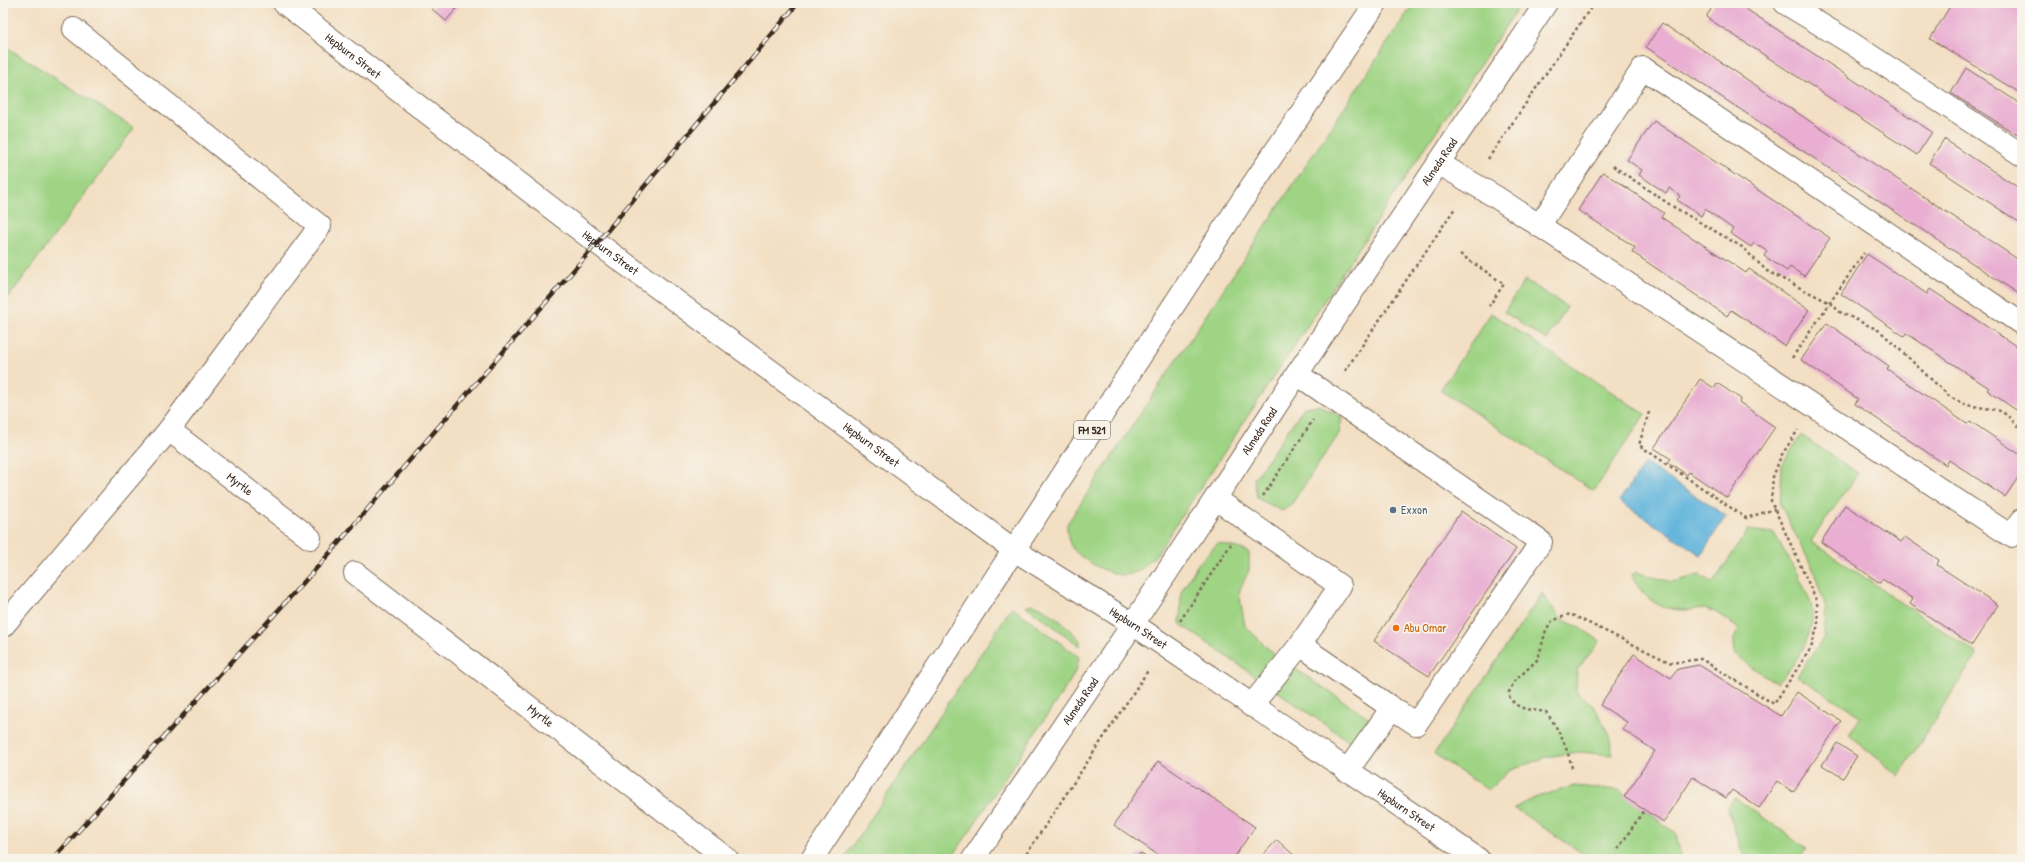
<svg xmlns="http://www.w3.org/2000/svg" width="2025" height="862" font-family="'Patrick Hand',sans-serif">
  <rect width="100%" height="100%" fill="#f7f3e8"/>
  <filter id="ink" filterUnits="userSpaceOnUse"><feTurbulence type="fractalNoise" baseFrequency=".025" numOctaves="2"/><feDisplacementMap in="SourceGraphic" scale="8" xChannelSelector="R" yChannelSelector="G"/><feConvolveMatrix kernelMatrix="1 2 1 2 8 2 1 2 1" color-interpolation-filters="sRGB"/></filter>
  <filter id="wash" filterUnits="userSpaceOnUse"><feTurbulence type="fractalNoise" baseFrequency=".012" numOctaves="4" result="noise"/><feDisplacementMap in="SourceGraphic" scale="16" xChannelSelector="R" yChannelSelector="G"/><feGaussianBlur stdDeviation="0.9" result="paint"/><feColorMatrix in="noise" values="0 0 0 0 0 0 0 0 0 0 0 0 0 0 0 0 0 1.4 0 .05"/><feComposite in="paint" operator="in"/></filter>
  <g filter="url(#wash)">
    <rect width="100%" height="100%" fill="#f3dfc3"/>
    <!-- green -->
    <path fill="#9fd485" stroke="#6d7f52" d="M1414,3H1521L1156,555C1148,563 1138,574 1126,575C1111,576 1084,561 1074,550C1068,544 1067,532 1067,524Z
      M3,45L134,128L3,305Z
      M1525,280L1567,307L1547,340L1504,312Z
      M1491,313L1645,414L1594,491L1440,390Z
      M1319,405L1342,417L1339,434L1291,505L1282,511L1257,498L1254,479L1304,407Z
      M1801,435L1858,473L1811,541L1977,654L1899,776L1849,735L1861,716L1797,676L1824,638L1826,608L1813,569L1780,504L1782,465Z
      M1748,530L1774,533C1786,555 1801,578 1810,601C1820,628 1796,665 1777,683L1748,665L1734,653L1733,641L1739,629C1731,624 1717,611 1708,609C1703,607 1693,610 1687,610C1660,611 1643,599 1632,575L1636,572L1672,582L1700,575L1713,583Z
      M1218,543L1244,550L1249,553V570L1239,592L1245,626L1276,656L1369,718V726L1356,746L1180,624L1181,592L1198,564Z
      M1542,593L1561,619L1579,627L1600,641L1577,670L1576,691L1596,709L1609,735L1613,755L1579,752L1546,757L1509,771L1488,790L1434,754Z
      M1031,604C1049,608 1067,627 1080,640V646L1026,606Z
      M1012,607L1079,657L1077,668L1070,681L951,859H844Z
      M1574,786L1619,790L1676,834L1681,859H1591L1514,808L1537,797Z
      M1735,798L1807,848L1800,859H1744L1727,807Z"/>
    <!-- water -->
    <path fill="#62b5dd" stroke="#4e707e" d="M1645,463L1726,516L1701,555L1619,501Z"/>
    <g id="blocks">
      <!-- building -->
      <path fill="#e9aed2" d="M437,3H461L446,21L432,9Z
        M1715,3H1737L1932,132L1917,155L1706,17Z
        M1952,3H2022V94L1930,39Z
        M1662,23L2022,262V296L1646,47Z
        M1966,68L2022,105V138L1951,93Z
        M1654,121L1830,238L1804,276L1790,267L1787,271L1764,256L1767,251L1754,243L1751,247L1730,233L1733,229L1705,209L1701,216L1677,200L1680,196L1669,188L1666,193L1639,175L1642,170L1627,160Z
        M1944,139L2022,190V224L1929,163Z
        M1603,172L1664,213L1661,217L1746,273L1749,269L1809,310L1785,346L1731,310L1727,316L1632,252L1635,247L1578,210Z
        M1867,254L1927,294L1930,289L2022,350L2019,356L2022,357V414L1987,390L1989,388L1906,333L1904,336L1841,294Z
        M1827,323L1889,366L1887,369L1967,424L1970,421L2022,456V472L2005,497L1949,460L1946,465L1855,404L1858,399L1801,360Z
        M1700,379L1714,388L1717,383L1741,399L1739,402L1775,427L1727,498L1689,472L1687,475L1668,462L1671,459L1654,448Z
        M1845,505L1901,542L1905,537L1939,560L1937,565L1998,605L1972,645L1910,604L1913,599L1882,579L1880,583L1821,542Z
        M1461,511L1516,549L1429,676L1374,641Z
        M1634,654L1671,678L1678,669L1699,665L1781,716L1797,692L1841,721L1793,792L1777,781L1759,808L1732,790L1726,798L1693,777L1664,822L1624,797L1655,751L1622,729L1627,722L1600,705Z
        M1837,743L1857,756L1843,778L1822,765Z
        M1158,761L1255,827L1233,859H1164L1114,825Z
        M1277,840L1298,859H1259Z
        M1140,853L1148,859H1135Z"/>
    </g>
  </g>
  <g filter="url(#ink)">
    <use href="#blocks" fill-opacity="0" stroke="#7b6958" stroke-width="1"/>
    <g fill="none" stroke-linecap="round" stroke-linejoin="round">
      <!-- minor casing -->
      <g stroke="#7b6958" stroke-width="24">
        <g id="minor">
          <path id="s1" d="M284,3L597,243L1014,550L1133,624L1478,859"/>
          <path d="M1785,3L1851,43L2022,155"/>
          <path d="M1438,163L1496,197L2011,536L2022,520"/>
          <path d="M1539,226L1643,68L2022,324"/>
          <path d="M1297,374L1541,542L1416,724L1392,708"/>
          <path id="s2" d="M169,430L310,538"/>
          <path d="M1216,499L1340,586L1300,645L1392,708L1347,771"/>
          <path id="s3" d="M355,573L727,859"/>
          <path d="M3,626L169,430L320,226L74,29"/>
          <path d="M1251,706L1300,645"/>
        </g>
      </g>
      <!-- major casing -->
      <g stroke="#7b6958" stroke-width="24">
        <g id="major">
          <path d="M812,859L1249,190L1376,3"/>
          <path id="s4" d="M973,859L1133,624L1297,374L1546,3"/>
        </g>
      </g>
      <!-- path -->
      <path stroke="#7b6958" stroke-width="2.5" stroke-dasharray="3 3" stroke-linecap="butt" d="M1488,159L1594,3
        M1613,166L1672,206L1742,247L1767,271L1830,303L1840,312L1880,331L1950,397L1966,405L1998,410L2007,415L2022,431
        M1460,254L1504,284L1489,306
        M1792,358L1864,253
        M1345,371L1455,208
        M1649,412L1639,445L1746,518L1775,509
        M1263,496L1313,420
        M1180,621L1231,544
        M1572,768C1567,747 1559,729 1546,712C1529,709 1516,711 1508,694L1514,682L1538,659L1546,630L1552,621L1570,614L1671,663L1701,659L1774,704L1811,648L1818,625L1817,602L1771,501L1773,477L1781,456L1798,430
        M1618,849L1644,810
        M1023,859L1149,669"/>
      <!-- minor -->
      <use href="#minor" stroke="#fff" stroke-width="22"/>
      <!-- major -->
      <use href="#major" stroke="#fff" stroke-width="22"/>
      <!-- rail casing -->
      <g stroke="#3b2a1e" stroke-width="4.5">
        <path id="rail" d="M53,859L322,562L597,243L798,3"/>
      </g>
      <!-- rail -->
      <use href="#rail" stroke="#f7f3e8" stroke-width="3" stroke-dasharray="9" stroke-linecap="butt"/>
    </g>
  </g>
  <!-- markers -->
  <circle fill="#5c6f8a" stroke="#f7f3e8" stroke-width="1.5" cx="1393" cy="510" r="4"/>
  <circle fill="#e8710a" stroke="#f7f3e8" stroke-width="1.5" cx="1396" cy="628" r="4"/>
  <g text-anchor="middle" stroke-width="3.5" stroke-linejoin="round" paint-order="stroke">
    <!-- shield labels -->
    <rect fill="#f7f3e8" stroke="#73665b" stroke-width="1" x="1074" y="421" width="36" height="18" rx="3"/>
    <g font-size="11" font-weight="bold" fill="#3b2a1e">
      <text x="1092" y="434">FM 521</text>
    </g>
    <!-- street labels -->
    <g font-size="12" fill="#3b2a1e" stroke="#f7f3e8">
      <text dy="4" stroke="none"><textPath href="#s1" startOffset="87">Hepburn Street</textPath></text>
      <text dy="4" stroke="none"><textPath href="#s4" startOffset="839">Almeda Road</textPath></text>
      <text dy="4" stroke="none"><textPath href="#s1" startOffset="411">Hepburn Street</textPath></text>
      <text dy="4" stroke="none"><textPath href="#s4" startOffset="515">Almeda Road</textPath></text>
      <text dy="4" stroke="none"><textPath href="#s1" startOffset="735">Hepburn Street</textPath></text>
      <text dy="4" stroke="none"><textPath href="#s2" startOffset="89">Myrtle</textPath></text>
      <text dy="4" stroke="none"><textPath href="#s1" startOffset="1059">Hepburn Street</textPath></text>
      <text dy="4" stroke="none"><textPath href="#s4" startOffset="191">Almeda Road</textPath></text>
      <text dy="4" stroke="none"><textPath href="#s3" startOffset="234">Myrtle</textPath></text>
      <text dy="4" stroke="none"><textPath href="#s1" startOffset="1383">Hepburn Street</textPath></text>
    </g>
    <!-- service labels -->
    <g font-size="12" fill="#4e5e75" stroke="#f7f3e8" text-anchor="start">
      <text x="1401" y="514">Exxon</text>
    </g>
    <!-- food labels -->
    <g font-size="12" fill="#c56008" stroke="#f7f3e8" text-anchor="start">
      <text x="1404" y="632">Abu Omar</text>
    </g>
  </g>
  <!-- margin -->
  <rect width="2025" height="862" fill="none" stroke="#f7f3e8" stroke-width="16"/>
</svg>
